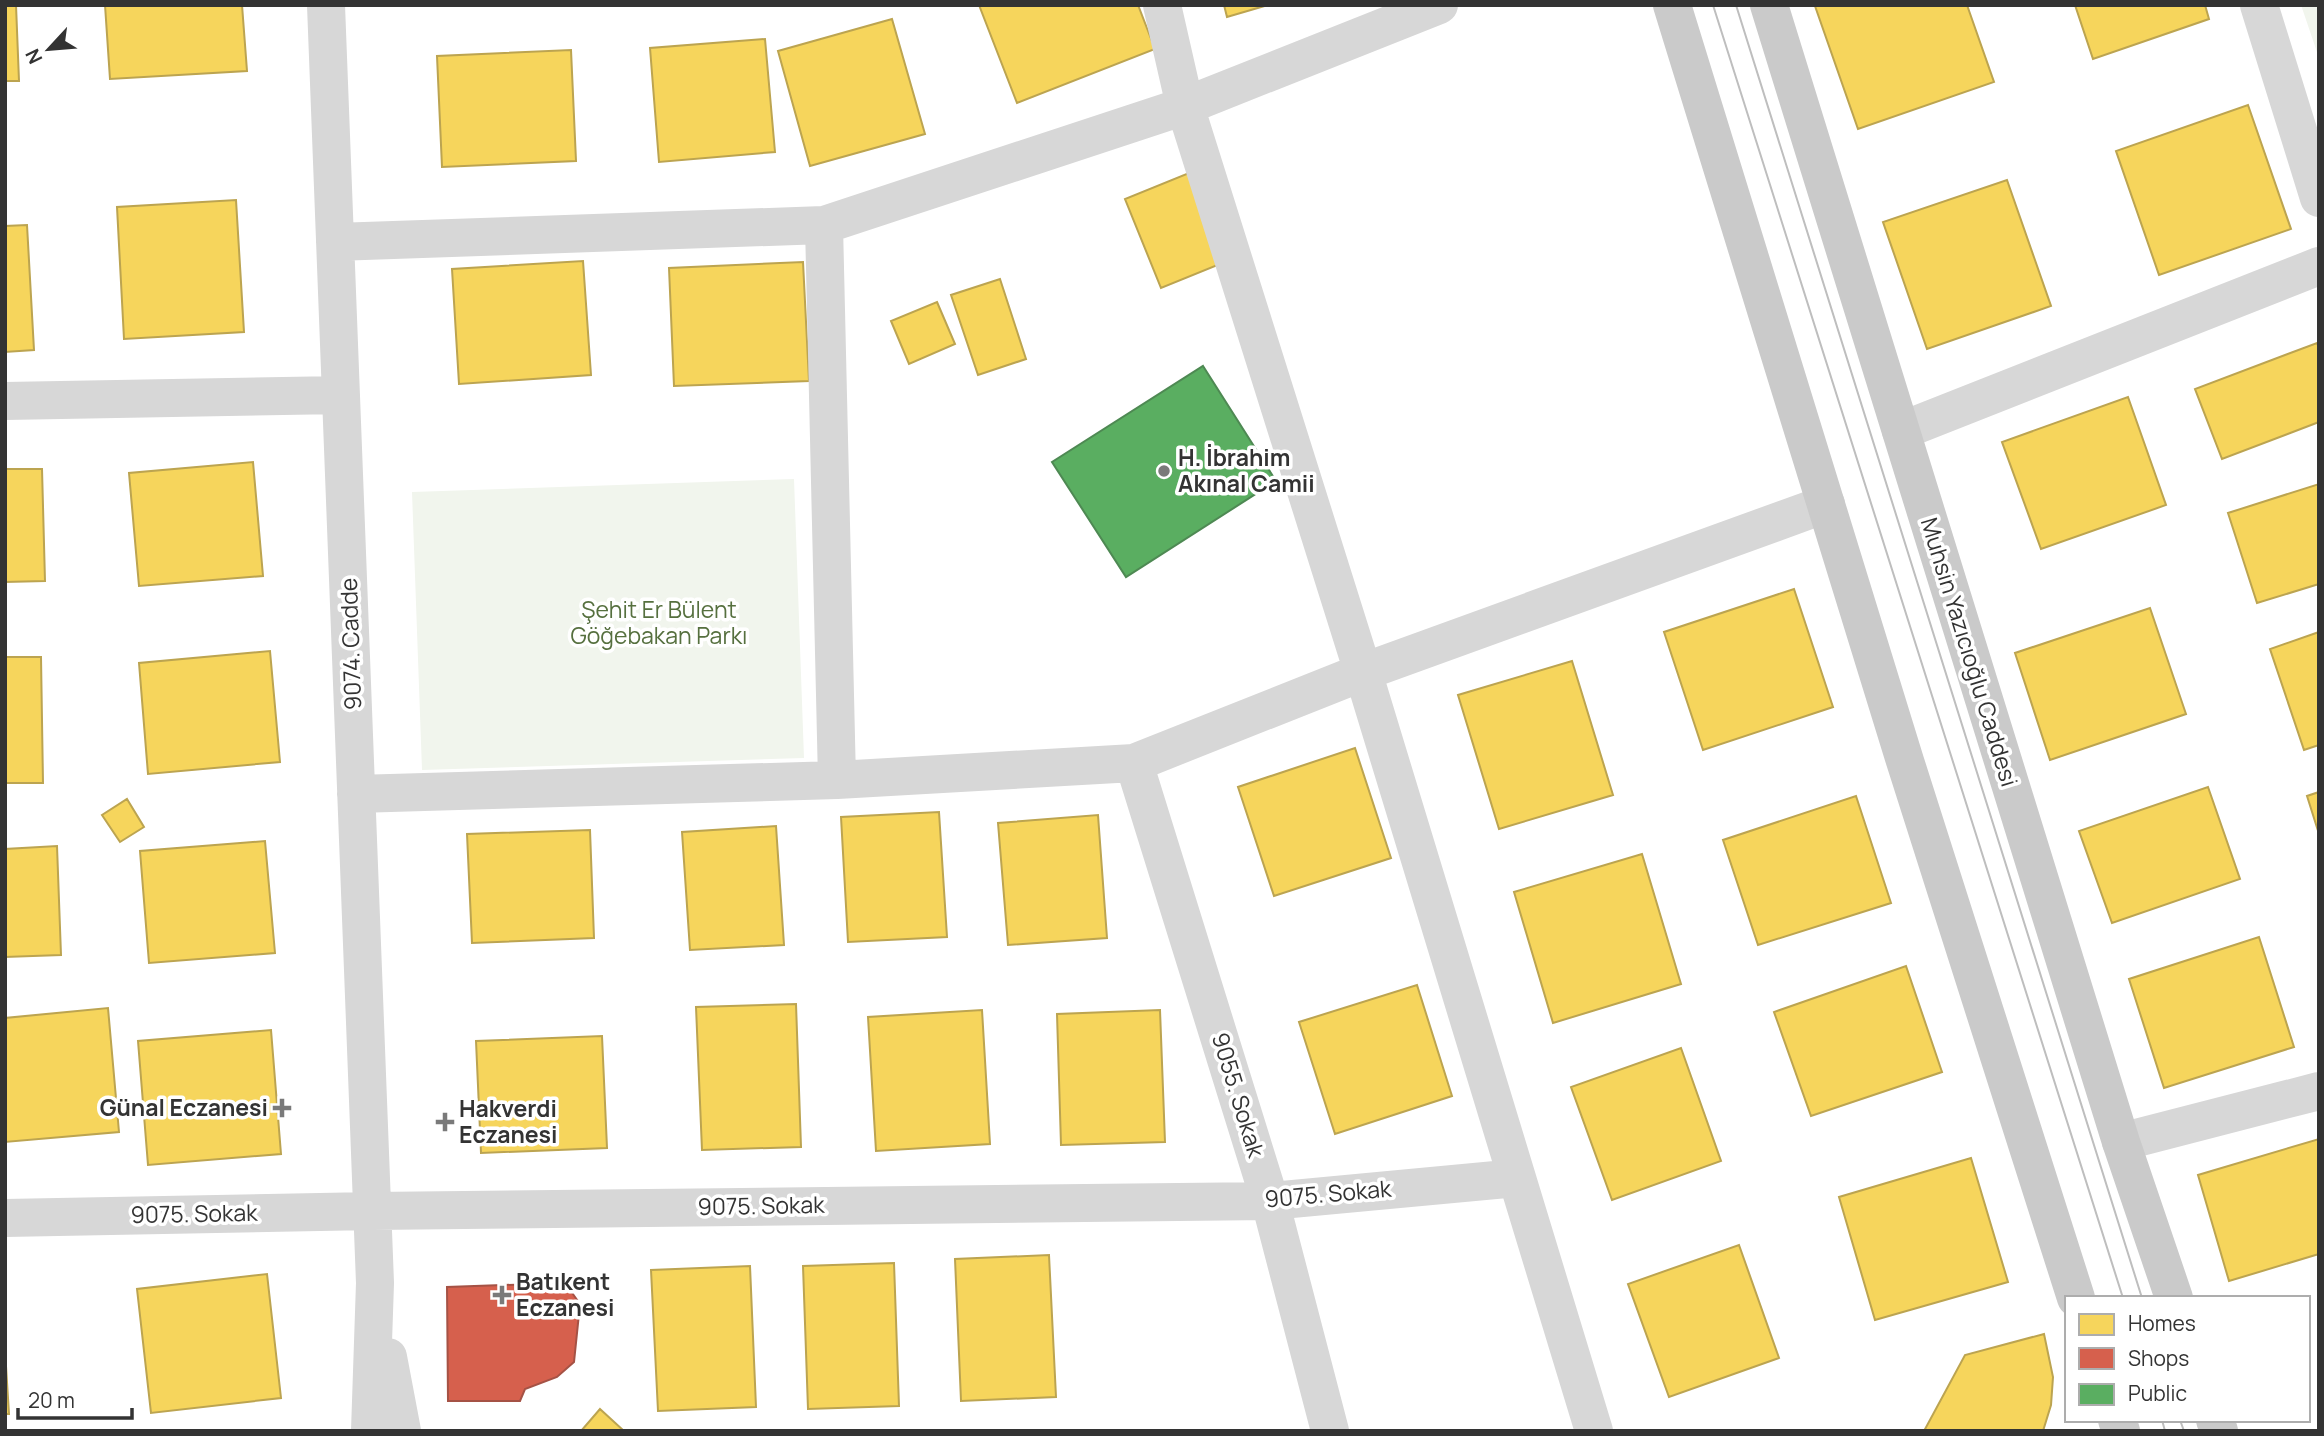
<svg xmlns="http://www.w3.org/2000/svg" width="2324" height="1436" font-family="Manrope,sans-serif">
  <rect width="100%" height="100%" fill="#fff"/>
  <!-- green -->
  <path fill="#f1f5ed" d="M2301,5H2319V58Z
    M794,479L804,758L422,770L412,492Z"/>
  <!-- homes -->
  <path fill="#f6d55c" stroke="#bca450" stroke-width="2" d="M5,5H16L19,81H5Z
    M105,5H242L247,71L110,79Z
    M979,5H1138L1155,49L1017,103Z
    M1224,5H1268L1227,17Z
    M1967,5L1994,82L1858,129L1815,6Z
    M2075,5H2205L2209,19L2093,59Z
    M892,19L925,134L810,166L778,51Z
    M765,39L775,152L659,162L650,48Z
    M571,50L576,161L442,167L437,56Z
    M2248,105L2291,229L2159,275L2116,151Z
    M1189,173L1225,262L1161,288L1125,199Z
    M2007,180L2051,306L1927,349L1883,222Z
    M236,200L244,332L124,339L117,207Z
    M27,225L34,350L5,352V226Z
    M583,261L591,375L459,384L452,269Z
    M803,262L809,381L674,386L669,268Z
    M1000,279L1026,359L978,375L951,295Z
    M937,302L955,344L909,364L891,321Z
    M2317,343L2319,348V422L2222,459L2195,389Z
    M2128,397L2166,505L2041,549L2002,442Z
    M253,462L263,576L139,586L129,473Z
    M5,469H42L45,581L5,582Z
    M2319,484V584L2257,603L2228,513Z
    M1794,589L1833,707L1703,750L1664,632Z
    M2150,608L2186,714L2050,760L2015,653Z
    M2319,632V745L2304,750L2270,649Z
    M270,651L280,762L148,774L139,663Z
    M5,657H41L43,783H5Z
    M1572,661L1613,795L1499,829L1458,695Z
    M1355,748L1391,858L1274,896L1238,787Z
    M2208,787L2240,879L2112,923L2079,831Z
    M2319,792V834L2307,796Z
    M1856,796L1891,903L1758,945L1723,840Z
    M127,799L144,827L120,842L102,815Z
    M939,812L947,937L848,942L841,817Z
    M1098,815L1107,938L1008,945L998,823Z
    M776,826L784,945L690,950L682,832Z
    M590,830L594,938L472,943L467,834Z
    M265,841L275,953L149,963L140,851Z
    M57,846L61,955L5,957V849Z
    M1642,854L1681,984L1553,1023L1514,892Z
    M2259,937L2294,1047L2164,1088L2129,979Z
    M1906,966L1942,1072L1811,1116L1774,1012Z
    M1417,985L1452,1096L1335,1134L1299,1022Z
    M796,1004L801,1147L702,1150L696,1007Z
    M108,1008L119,1132L5,1142V1018Z
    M982,1010L990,1144L876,1151L868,1017Z
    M1160,1010L1165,1142L1061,1145L1057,1014Z
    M271,1030L281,1154L148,1165L138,1041Z
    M602,1036L607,1148L481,1153L476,1041Z
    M1681,1048L1721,1161L1612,1200L1571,1087Z
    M2319,1139V1254L2229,1281L2198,1175Z
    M1971,1158L2008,1282L1875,1320L1839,1197Z
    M1739,1245L1779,1358L1669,1397L1628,1284Z
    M1049,1255L1056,1397L961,1401L955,1259Z
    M894,1263L899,1406L808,1409L803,1266Z
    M750,1266L756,1407L658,1411L651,1270Z
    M267,1274L281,1398L151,1413L137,1289Z
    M2044,1334L2053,1377L2051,1405L2043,1431H1924L1965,1355Z
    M5,1350L9,1414H5Z
    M600,1409L624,1431H581Z"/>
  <!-- shops -->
  <path fill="#d6604d" stroke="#a55245" stroke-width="2" d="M565,1283L580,1304L574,1362L557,1377L525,1389L520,1401H448L447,1287Z"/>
  <!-- public -->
  <path fill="#5aae61" stroke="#4e8953" stroke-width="2" d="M1203,366L1276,481L1126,577L1052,462Z"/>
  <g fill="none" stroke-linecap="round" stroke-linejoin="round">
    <!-- minor -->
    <path stroke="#d7d7d7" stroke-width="38" d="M326,5L375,1283L370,1431
      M1162,5L1185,106L1363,672L1594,1431
      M2259,5L2319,198
      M824,225L837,780
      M335,242L824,225L1185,106L1439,5
      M5,401L341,395
      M1901,431L2319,266
      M1134,763L1270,1201L1330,1431
      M356,794L837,780L1134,763L1363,672L1826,504
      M2121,1142L2319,1091
      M5,1218L372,1211L1270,1201L1517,1178
      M388,1357L402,1431"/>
    <!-- major -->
    <path stroke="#cacaca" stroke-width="38" d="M1672,5L1905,761L2076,1298
      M1769,5L2121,1142L2174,1298
      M2117,1420L2121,1431
      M2215,1420L2219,1431"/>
    <!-- tram -->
    <path stroke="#bebebe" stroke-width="2" d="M1713,5L2123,1298
      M1736,5L2142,1298
      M2162,1420L2165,1431
      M2180,1420L2184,1431"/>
  </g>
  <!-- markers -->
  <g fill="#7a7a7a" stroke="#fff" stroke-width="2.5">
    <circle cx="1164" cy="471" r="7"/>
    <path d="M278.5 1097.5h7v7h7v7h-7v7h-7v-7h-7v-7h7z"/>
    <path d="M441.5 1111.5h7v7h7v7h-7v7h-7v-7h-7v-7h7z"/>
    <path d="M498.5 1284.5h7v7h7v7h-7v7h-7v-7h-7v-7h7z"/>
  </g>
  <g text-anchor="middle" stroke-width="7" stroke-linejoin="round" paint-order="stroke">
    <!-- poi labels -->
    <g font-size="23" font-weight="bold" fill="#333" stroke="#fff" text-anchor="start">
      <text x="1178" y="466">H. İbrahim<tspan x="1178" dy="26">Akınal Camii</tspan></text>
      <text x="268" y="1116" text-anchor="end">Günal Eczanesi</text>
      <text x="459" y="1117">Hakverdi<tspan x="459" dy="26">Eczanesi</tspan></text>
      <text x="516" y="1290">Batıkent<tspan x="516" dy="26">Eczanesi</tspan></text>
    </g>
    <!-- park labels -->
    <g font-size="23" fill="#56703f" stroke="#fff">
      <text x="659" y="618">Şehit Er Bülent<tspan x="659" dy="26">Göğebakan Parkı</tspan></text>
    </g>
    <!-- street labels -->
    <g font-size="23" fill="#333" stroke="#fff">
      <text transform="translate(351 644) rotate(-92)" y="8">9074. Cadde</text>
      <text transform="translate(1969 652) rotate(73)" y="8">Muhsin Yazıcıoğlu Caddesi</text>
      <text transform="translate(1238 1095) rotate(73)" y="8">9055. Sokak</text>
      <text transform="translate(1328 1194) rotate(-5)" y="8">9075. Sokak</text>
      <text transform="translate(761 1206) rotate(-1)" y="8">9075. Sokak</text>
      <text transform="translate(194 1214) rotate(-1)" y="8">9075. Sokak</text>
    </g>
  </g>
  <!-- border -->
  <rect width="2324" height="1436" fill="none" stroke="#333333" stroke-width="14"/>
  <!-- legend -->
  <rect x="2065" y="1296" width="245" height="126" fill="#ffffff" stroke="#adadad" stroke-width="2"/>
  <rect x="2079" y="1314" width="35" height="21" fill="#f6d55c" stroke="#adadad" stroke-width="2"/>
  <text x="2128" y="1331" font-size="21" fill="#333333">Homes</text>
  <rect x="2079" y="1348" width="35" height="21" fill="#d6604d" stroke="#adadad" stroke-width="2"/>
  <text x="2128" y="1366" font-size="21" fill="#333333">Shops</text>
  <rect x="2079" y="1384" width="35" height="21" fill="#5aae61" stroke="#adadad" stroke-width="2"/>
  <text x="2128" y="1401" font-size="21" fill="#333333">Public</text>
  <!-- north arrow -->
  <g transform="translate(49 49) rotate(244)" stroke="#ffffff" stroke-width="5" paint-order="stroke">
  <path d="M0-5L12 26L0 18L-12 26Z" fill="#333333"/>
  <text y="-10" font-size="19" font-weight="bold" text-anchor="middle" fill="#333333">N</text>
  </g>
  <!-- scale -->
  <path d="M18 1408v10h114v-10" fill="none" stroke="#333333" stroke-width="3.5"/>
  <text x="28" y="1408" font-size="21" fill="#333333" stroke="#ffffff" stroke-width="5" paint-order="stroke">20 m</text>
</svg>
